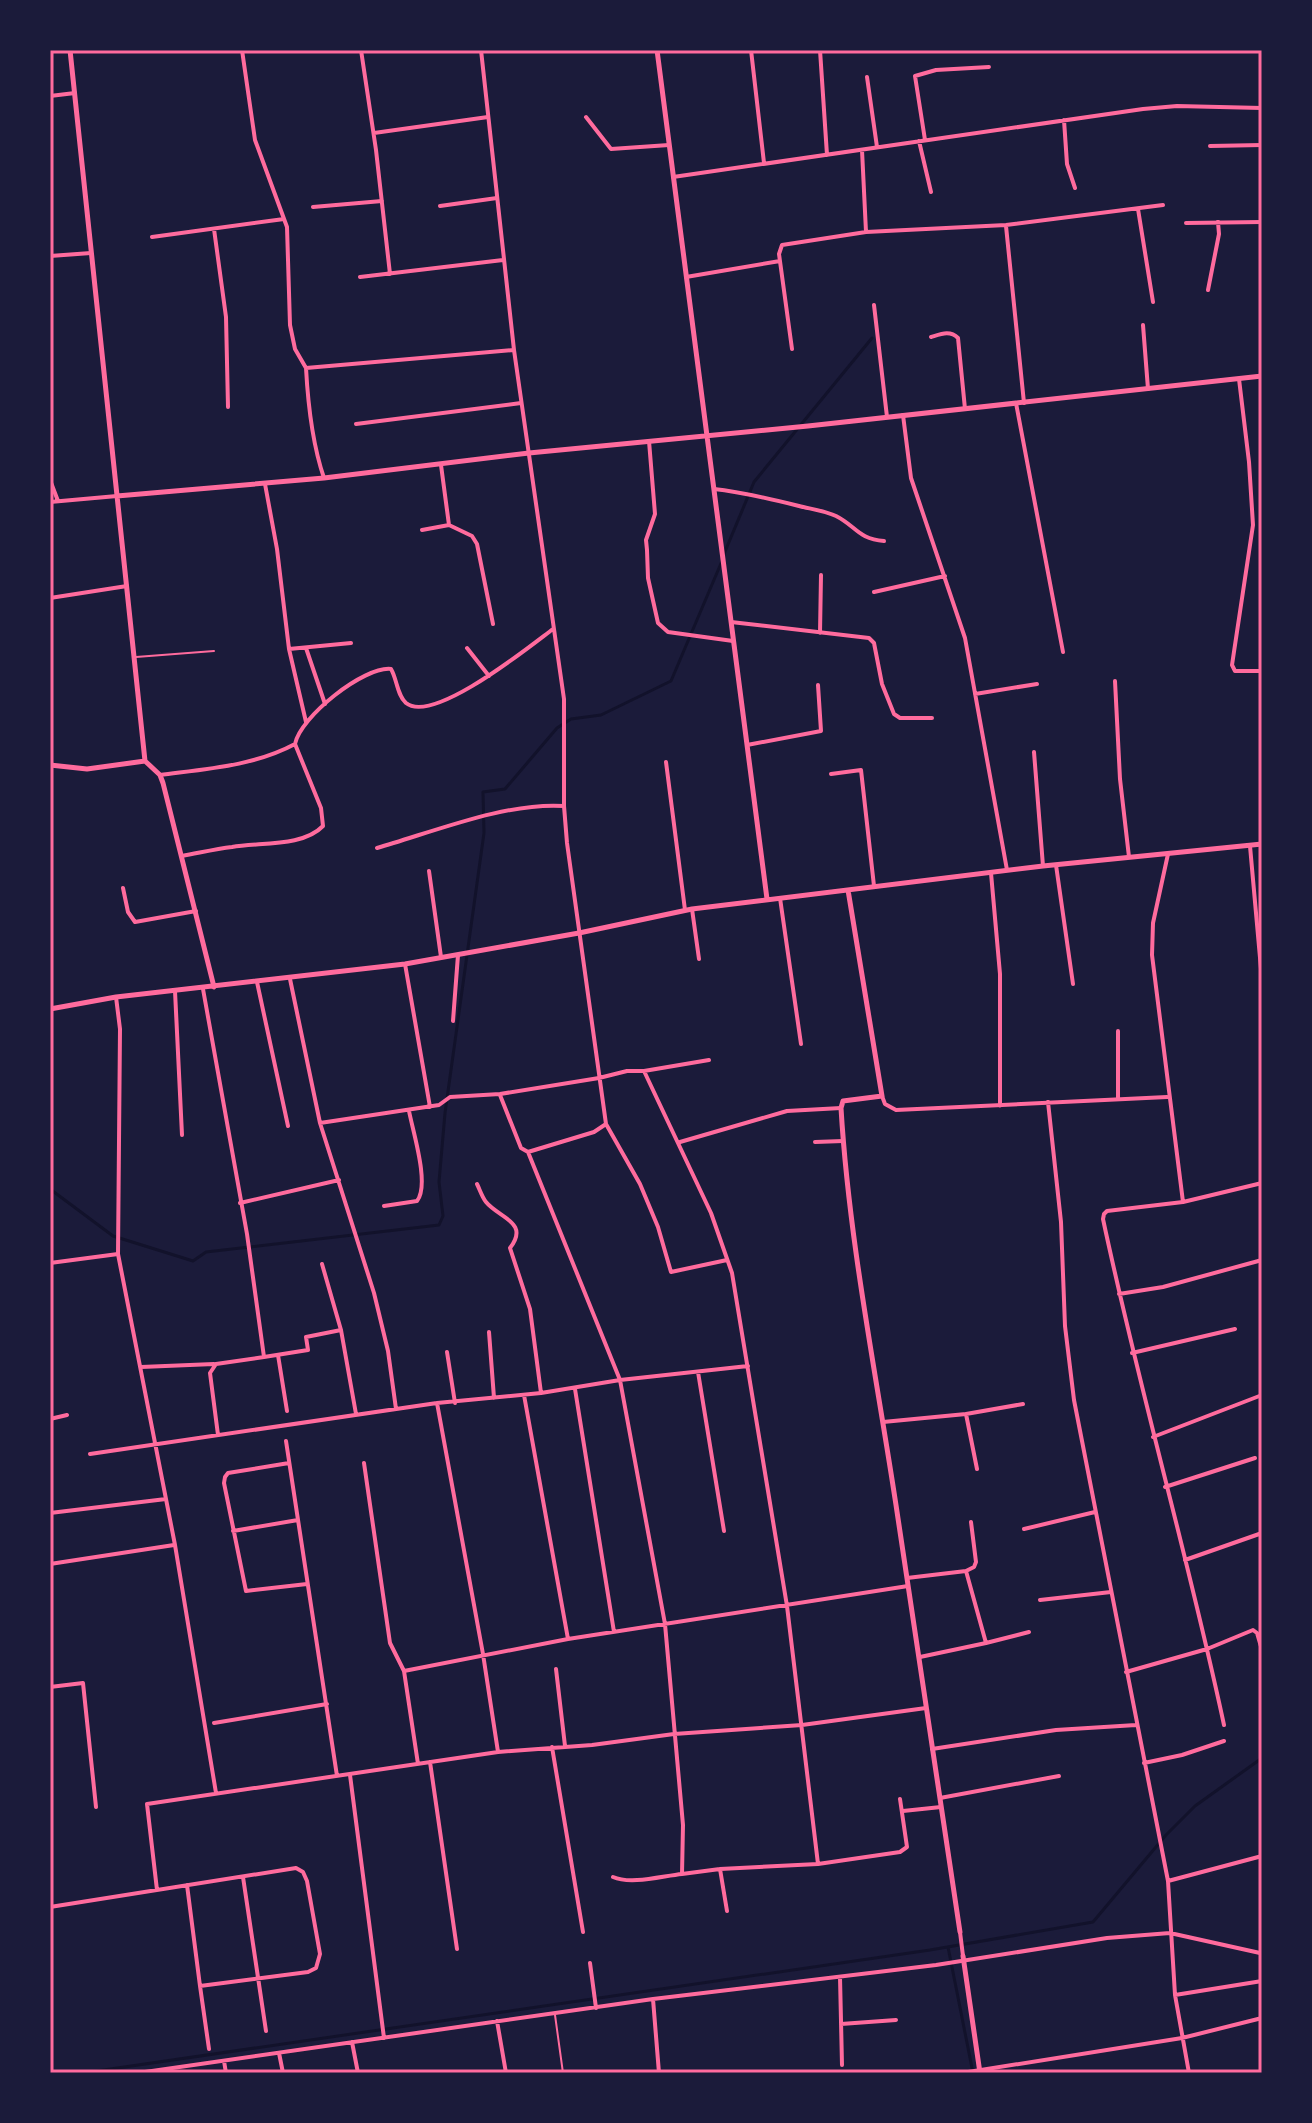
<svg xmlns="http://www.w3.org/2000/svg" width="1312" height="2123" font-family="'Space Grotesk',sans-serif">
  <rect width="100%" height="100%" fill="#1b1b3a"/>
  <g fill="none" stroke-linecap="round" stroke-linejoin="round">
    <!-- stream -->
    <path stroke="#12122b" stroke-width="3" d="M724,554L754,482L872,338
      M50,1189L113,1236L193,1261L206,1252L439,1225L443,1216L439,1182L445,1113L484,833L483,792L505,789L557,728L571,719L601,715L671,681L722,561
      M948,1947L973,2073
      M83,2073L930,1950L1093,1922L1166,1835L1195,1806L1262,1758"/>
    <!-- service -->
    <path stroke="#ff6b9d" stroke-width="2" d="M136,657L214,651
      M555,2015L563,2073"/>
    <!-- minor -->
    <path stroke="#ff6b9d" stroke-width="4" d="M242,50L255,140L287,227L290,325L295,349L306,368L514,350
      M361,50L376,150L390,274
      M751,50L764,163
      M820,50L827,155
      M867,77L877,147
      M50,96L75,93
      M586,117L611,149L669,145
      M1064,120L1067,164L1075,188
      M374,133L488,117
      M925,140L915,76L936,70L989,67
      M919,141L931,192
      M1210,146L1262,145
      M862,150L866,232
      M673,177L1143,109L1177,106L1262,108
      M440,206L497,198
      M313,207L382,201
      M1138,209L1153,302
      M1186,223L1262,222
      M1006,226L1024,403
      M214,229L226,317L228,407
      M152,237L284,219
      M50,256L91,253
      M360,277L503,260
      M686,277L780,261
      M1208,290L1219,234L1218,222
      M874,305L887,417
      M1143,325L1148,389
      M931,337C941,334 950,330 958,338L965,409
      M792,349L779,254L782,245L866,232L1006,225L1163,205
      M306,368C308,405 312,443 324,478
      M1239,379L1249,462L1253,525L1232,665L1235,671H1262
      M1016,403L1063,652
      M903,415L911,478L965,638L1007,870
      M356,424L521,403
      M649,441L655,514L646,540L647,550L648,578L658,623L668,632L733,641
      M50,480L58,501
      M265,484L277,549L289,649L306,722
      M714,489C743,492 771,499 799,506C811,509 825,511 836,516C856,526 858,539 884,541
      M50,502L117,496
      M449,525L472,536L477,544L493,624
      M422,530L449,525L441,465
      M874,592L945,576
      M50,598L127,586
      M731,622L869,638L874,643L882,684L894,714L900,718H932
      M820,633L821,575
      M306,648L325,704
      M467,648L489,676
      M289,649L351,643
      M1115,681L1120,779L1129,857
      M975,694L1037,684
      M747,745L821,731L818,685
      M1034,752L1043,866
      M666,762L685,910
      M831,774L861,770L874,886
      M160,775C206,769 254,766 295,744C300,717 364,666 391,669C397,679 397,695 406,703C433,725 530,646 553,629
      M1250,846L1262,980
      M377,848C433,832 506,802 564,806
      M1168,854L1153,923L1152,955L1183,1202
      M182,856C199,853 215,849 232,847C260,842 303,847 323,826L321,808L295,744
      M1056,865L1073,984
      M429,871L441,957
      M991,873L1000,974V1106
      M123,888L128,912L135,922L196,911
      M780,898L801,1044
      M692,909L699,959
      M405,964L430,1107
      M290,979L320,1123L374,1293L388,1351L396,1409
      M257,982L288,1126
      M203,989L247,1234L264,1357L216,1364L210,1373L218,1435
      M175,991L182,1135
      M116,997L120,1029L118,1254L175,1545L216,1793
      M453,1021L458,955
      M644,1071L709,1060
      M500,1095L521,1148L528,1152
      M882,1096L885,1104L896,1110L1167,1097
      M1118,1099V1031
      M1048,1102L1061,1222L1065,1326L1074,1400L1168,1881L1175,1995L1189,2073
      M320,1123L439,1105L450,1097L500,1094L599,1078L627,1071H644L711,1213L732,1273L787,1606L818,1864L720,1869L682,1874L683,1825L665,1624L620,1380L528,1152L594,1132L606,1124L567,843L564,806V699L514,350L481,50
      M606,1124L640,1184L658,1227L671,1272L727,1260
      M680,1142L787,1111L841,1108
      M815,1142L843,1141
      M477,1184C480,1190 482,1197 486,1202C499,1218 530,1222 510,1248L530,1309L541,1393
      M240,1203L339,1180
      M384,1206L417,1201C430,1185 413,1132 409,1111
      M50,1263L118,1254
      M1119,1294L1163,1287L1262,1260
      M341,1330L356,1414
      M489,1332L494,1398
      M447,1352L455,1403
      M1132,1353L1235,1329
      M278,1355L287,1411
      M264,1357L308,1350L306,1337L341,1330L322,1264
      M141,1367L214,1364
      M698,1372L724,1531
      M575,1389L614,1632
      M524,1395L568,1639
      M966,1414L977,1469
      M50,1419L67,1415
      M883,1422L966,1414L1023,1404
      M1153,1437L1262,1395
      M286,1441L337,1776
      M90,1454L437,1403L541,1393L620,1380L748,1366
      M289,1463L228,1473L225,1477L224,1483L246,1591L307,1584
      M364,1463L390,1643L404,1671L568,1639L908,1586
      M1165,1487L1255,1458
      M50,1513L166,1499
      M1024,1529L1095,1512
      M233,1531L298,1520
      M1185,1560L1262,1533
      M50,1564L174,1545
      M907,1578L966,1571L974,1567L976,1562L971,1522
      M1040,1600L1111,1592
      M986,1643L1029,1632
      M920,1657L986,1643L966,1571
      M556,1669L565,1746
      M404,1671L418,1764
      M1126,1672L1207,1649L1253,1630L1257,1633L1262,1650
      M50,1687L83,1683L96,1807
      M214,1723L327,1704
      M1224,1725C1188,1556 1139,1389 1103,1219L1104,1214L1107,1211L1183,1202L1262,1183
      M552,1747L583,1932
      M932,1749L1056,1730L1136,1725
      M498,1752L592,1745L674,1734L802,1725L926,1708
      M430,1762L457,1949
      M1144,1763L1182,1755L1224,1741
      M350,1775L384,2038
      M940,1798L1059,1776
      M903,1811L941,1807
      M818,1864L900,1852L907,1847L900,1799
      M720,1869L727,1911
      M243,1877L266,2031
      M613,1877C631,1885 662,1876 682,1874
      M1168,1881L1262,1856
      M157,1890L147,1804L498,1752L483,1654L437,1403
      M50,1907L296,1868L303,1872L307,1881L320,1954L316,1968L308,1972L200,1986L187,1885
      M960,1932L963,1956
      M590,1963L596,2008
      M840,1977L842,2065
      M200,1986L209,2049
      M1175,1995L1262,1981
      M653,1999L659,2073
      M497,2021L506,2073
      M841,2024L896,2020
      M352,2042L358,2073
      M279,2053L283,2073
      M224,2061L226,2073
      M138,2073L653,1999L936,1965L1107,1938L1170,1933L1260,1953
      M962,2073L1182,2038L1262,2018"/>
    <!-- tertiary -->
    <path stroke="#ff6b9d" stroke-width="5" d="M70,50L145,761L160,775L163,783L214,987
      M657,50L767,899
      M117,496L324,478L529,453L808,426L1262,376
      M50,765L87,769L145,761
      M848,890L882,1096L843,1101L841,1108C849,1241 876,1373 896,1505C918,1647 938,1790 960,1932
      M50,1009L116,997L405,964L579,933L692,909L1043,866L1262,844
      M963,1956L980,2073"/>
  </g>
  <!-- border -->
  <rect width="1312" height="2123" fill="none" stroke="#1b1b3a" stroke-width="104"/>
  <rect x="52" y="52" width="1208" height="2019" fill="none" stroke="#ff6b9d" stroke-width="3"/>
</svg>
